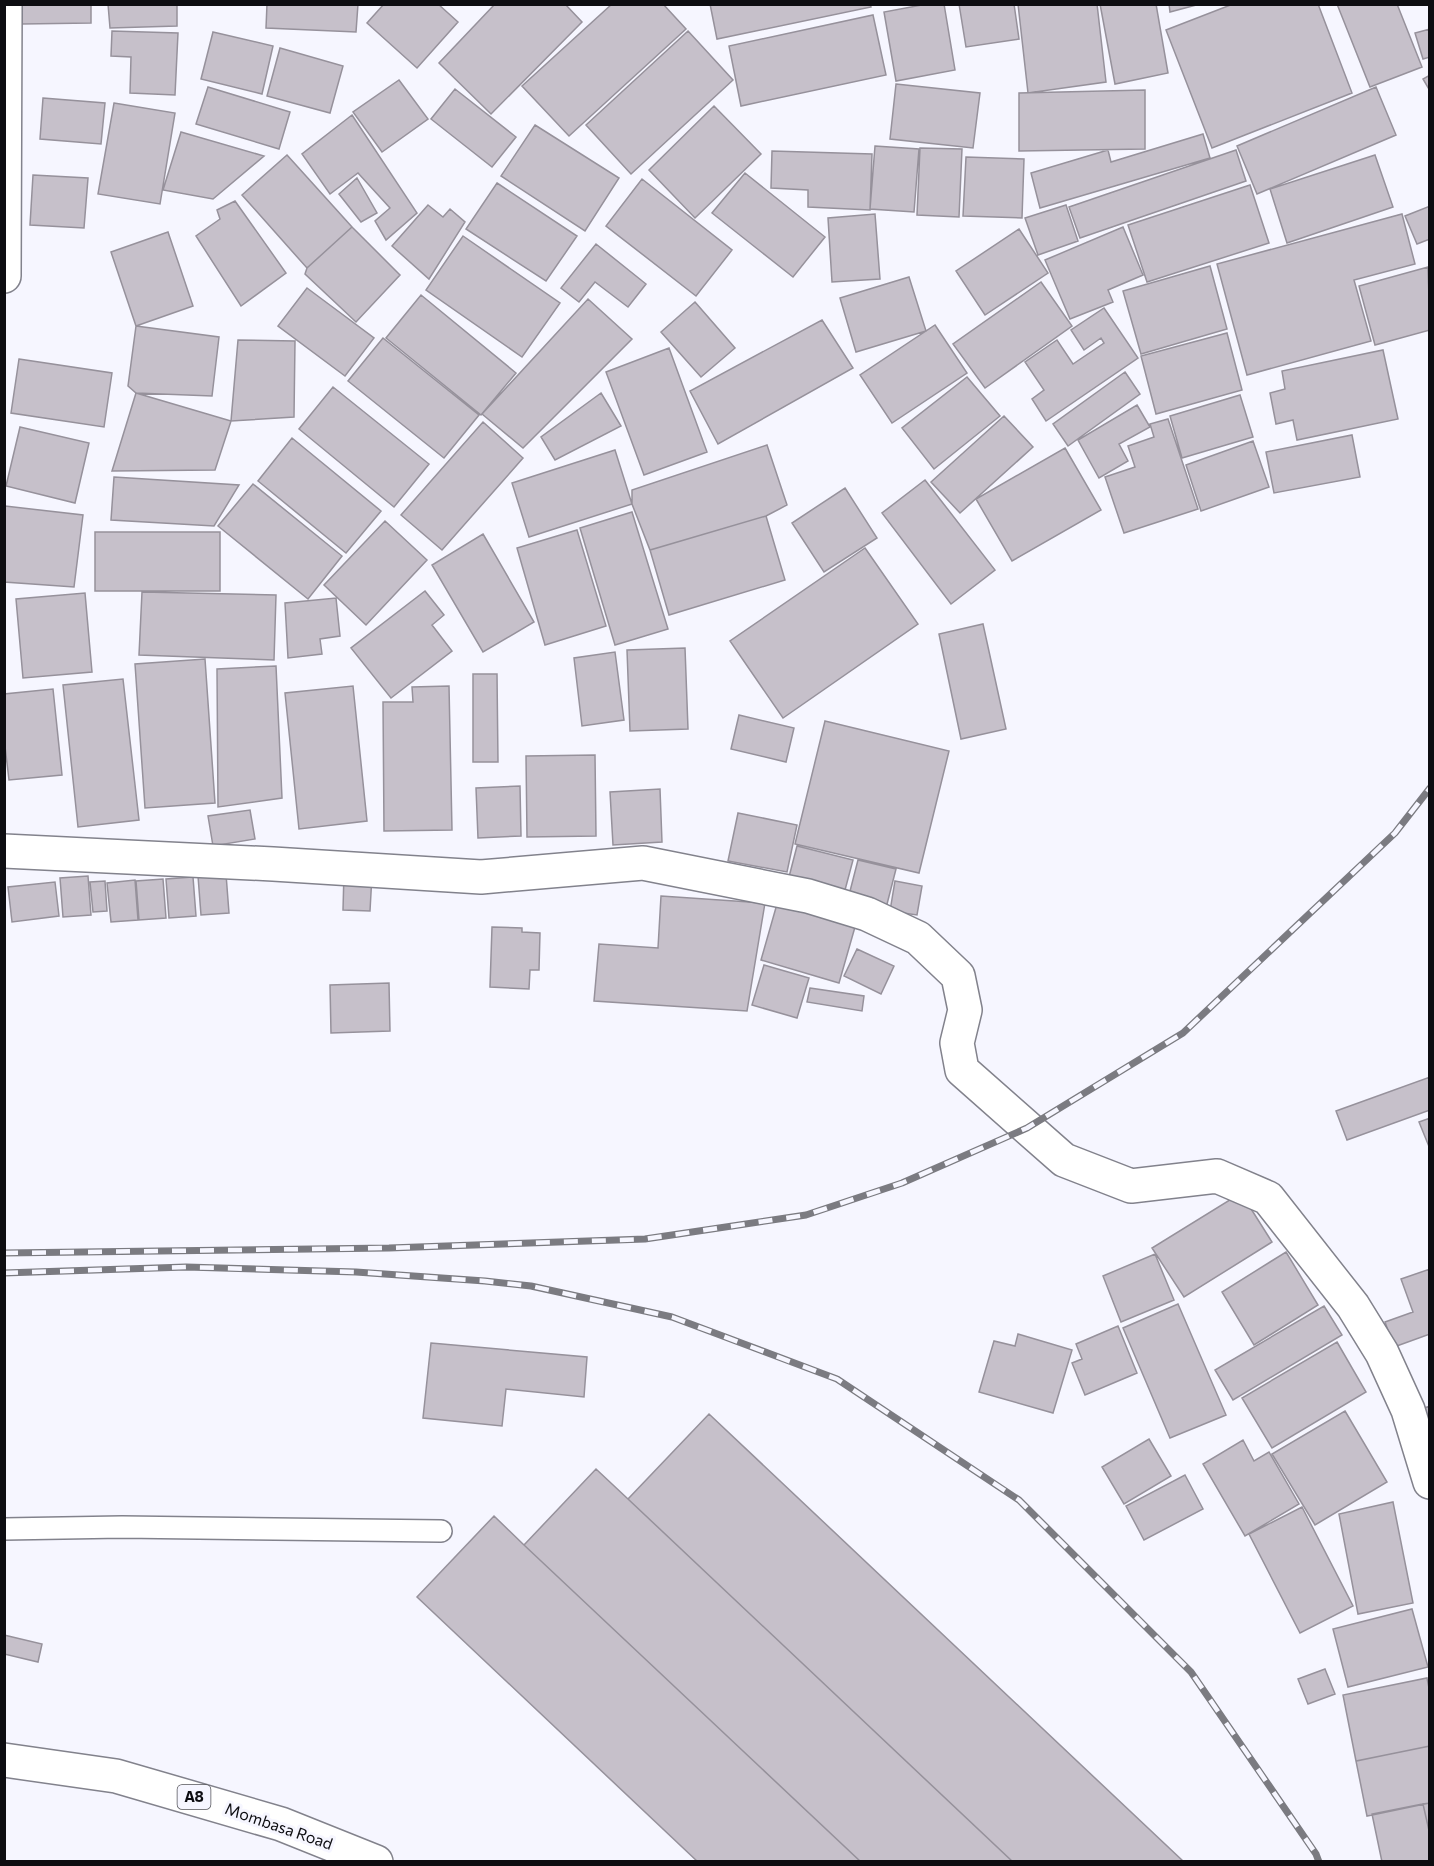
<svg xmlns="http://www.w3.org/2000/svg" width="1434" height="1866" font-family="Commissioner,sans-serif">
  <rect width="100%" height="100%" fill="#f6f6ff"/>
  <!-- building -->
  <path fill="#c6c0ca" stroke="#96919b" stroke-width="1.5" d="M22,4H91V23L22,24Z
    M108,4H177V26L110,28Z
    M267,4H358L356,32L266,28Z
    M384,4H438L458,22L417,68L367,23Z
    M495,4H565L582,22L491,114L439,63Z
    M612,4H663L686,29L569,136L522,86Z
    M710,4H870L871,7L717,39Z
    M927,4H944L955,70L896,81L884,12Z
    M959,4H1014L1019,39L966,47Z
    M1018,4H1097L1106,82L1028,93Z
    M1100,4H1156L1168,73L1115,84Z
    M1169,4H1200L1170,12Z
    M1233,4H1318L1352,93L1212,148L1166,30Z
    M1337,4H1397L1422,67L1370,87Z
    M873,15L886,75L741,106L729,46Z
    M1430,29V57L1423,59L1415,33Z
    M112,31L178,33L175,95L130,93L131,57L111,56Z
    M688,31L733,80L631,174L586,125Z
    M213,32L273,46L262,94L201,79Z
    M280,48L343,66L330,113L267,96Z
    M1430,75V91L1423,79Z
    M399,80L428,119L382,152L353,112Z
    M896,84L980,93L973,148L890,139Z
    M208,87L290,112L279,149L196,124Z
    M1376,87L1396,135L1257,194L1237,146Z
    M455,89L516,137L492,167L431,119Z
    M1145,90V149L1019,151V93Z
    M43,98L105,103L101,144L40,139Z
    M114,103L175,113L160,204L98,194Z
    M714,106L761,154L695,218L649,170Z
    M352,115L417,213L386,240L375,221L390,208L358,173L330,194L302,154Z
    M535,125L619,178L585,231L501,176Z
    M181,132L264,156L213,199L163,190Z
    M1203,134L1210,158L1040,208L1031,173L1108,150L1111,162Z
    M875,146L919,149L914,212L870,209Z
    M920,148L962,149L959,217L917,215Z
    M1236,150L1246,181L1080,238L1069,207Z
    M772,151L872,154L870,210L808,207V190L771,188Z
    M287,155L352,227L307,268L242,195Z
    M1375,155L1393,207L1287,243L1270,189Z
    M966,157L1024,159L1022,218L963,216Z
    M745,173L825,237L793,277L712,213Z
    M33,175L88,178L84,228L30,225Z
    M357,178L377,213L361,222L339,194Z
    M642,179L732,250L696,296L606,226Z
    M497,183L577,236L546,281L466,229Z
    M1250,185L1269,243L1147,282L1128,225Z
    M235,201L286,273L241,306L196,236L220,219L217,210Z
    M428,205L443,217L450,209L465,222L429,279L392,246Z
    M1066,205L1078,241L1038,255L1025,218Z
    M1430,206V239L1417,244L1405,216Z
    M875,214L880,279L832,282L828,218Z
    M1402,214L1415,264L1354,280L1371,341L1247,375L1217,264Z
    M352,227L400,275L356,322L305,274L307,268Z
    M1123,227L1143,275L1108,290L1113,302L1070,319L1045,260Z
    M1019,229L1048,273L985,315L956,271Z
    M168,232L193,306L136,326L111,252Z
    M463,236L560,303L522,357L426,290Z
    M596,244L646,284L628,307L595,282L579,302L561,288Z
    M1210,266L1227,329L1141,354L1123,291Z
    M1428,267L1430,330L1375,345L1359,286Z
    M909,277L926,331L856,352L840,298Z
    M1041,282L1072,326L985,388L953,344Z
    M307,288L374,338L345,376L278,326Z
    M421,295L516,373L481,415L386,338Z
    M588,299L632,339L523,448L482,414Z
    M695,302L735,348L701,377L661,332Z
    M1104,308L1138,358L1046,421L1032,399L1044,390L1025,362L1057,340L1073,364L1104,343L1101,338L1084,350L1071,330Z
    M822,320L853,368L718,444L690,391Z
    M935,325L967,373L892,423L860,375Z
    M136,326L219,337L212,396L136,393L128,386Z
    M1227,333L1242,390L1156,414L1141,356Z
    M383,338L479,415L444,458L348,381Z
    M238,340L295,341L294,417L231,421Z
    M669,348L707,452L644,475L606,372Z
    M1383,350L1398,419L1297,440L1293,420L1276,424L1270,393L1285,389L1282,371Z
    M19,359L112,373L104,427L11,413Z
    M1125,372L1140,394L1068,446L1053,424Z
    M967,377L1000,416L934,469L902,428Z
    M333,387L429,464L394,507L299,429Z
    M136,393L231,421L215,470L112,471Z
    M601,393L621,426L555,460L541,437Z
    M1240,395L1253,437L1182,458L1170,416Z
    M1137,405L1150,427L1119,444L1128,461L1099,478L1078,440Z
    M1004,416L1033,447L960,513L931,482Z
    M1168,419L1198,509L1124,533L1105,477L1135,467L1128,446L1154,437L1150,424Z
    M483,422L523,458L442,550L401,515Z
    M20,427L89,443L75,503L6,486Z
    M1352,435L1360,477L1274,493L1266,452Z
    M292,438L381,511L346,553L258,481Z
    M1253,441L1269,487L1201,511L1186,465Z
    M767,445L787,505L766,516L650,550L632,504V490Z
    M1065,448L1101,510L1012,561L976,499Z
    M615,450L632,504L529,537L512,483Z
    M114,477L239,485L214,526L111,520Z
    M925,480L995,570L951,604L882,513Z
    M253,484L342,556L308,599L218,526Z
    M845,488L877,538L824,572L792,523Z
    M5,506L83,515L74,587L4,582Z
    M632,512L668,629L615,645L580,528Z
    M766,516L785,580L669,615L650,550Z
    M385,521L427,560L366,625L324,585Z
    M577,530L606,626L545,645L517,548Z
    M95,532H220V591H95Z
    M483,534L534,622L483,652L432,565Z
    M865,548L918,624L783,718L730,641Z
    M425,591L444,615L432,625L452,651L391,698L351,648Z
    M142,592L276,595L274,660L139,655Z
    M85,593L92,672L23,678L16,599Z
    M336,598L340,636L320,639L322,654L288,658L285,603Z
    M983,624L1006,729L961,739L939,634Z
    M685,648L688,729L630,731L627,650Z
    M615,652L624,720L582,726L574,658Z
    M205,659L215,803L145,808L135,664Z
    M276,666L282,798L218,807L217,669Z
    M473,674H497L498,762H473Z
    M123,679L139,820L78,827L63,685Z
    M353,686L367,821L299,829L285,693Z
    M449,686L452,830L384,831L383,702H413L412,687Z
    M53,689L62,775L9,780L4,738V694Z
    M739,715L794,728L786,762L731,749Z
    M825,721L949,751L919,873L795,844Z
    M595,755L596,836L527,837L526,756Z
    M520,786L521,836L478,838L476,788Z
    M660,789L662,842L613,845L610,792Z
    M250,810L255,839L213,846L208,816Z
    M738,813L797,825L787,872L728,861Z
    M797,846L853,860L845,890L789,877Z
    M858,860L896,869L886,908L848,899Z
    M344,873L372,875L370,911L343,910Z
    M226,874L229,913L201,915L198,876Z
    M88,876L91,915L63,917L60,878Z
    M193,877L196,916L169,918L166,879Z
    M163,879L166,918L139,920L136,881Z
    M135,880L138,920L111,922L107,883Z
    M105,881L107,911L93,912L90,882Z
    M895,881L922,886L917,915L890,911Z
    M55,882L59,916L12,922L8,887Z
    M661,896L765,903L747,1011L594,1001L599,944L658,948Z
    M777,904L855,927L839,983L761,960Z
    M492,927L522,928V932L540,933L539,970H530L529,989L490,987Z
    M857,949L894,966L881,994L844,976Z
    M764,965L809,978L797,1018L752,1005Z
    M389,983L390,1031L331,1033L330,985Z
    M810,988L864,996L862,1011L807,1002Z
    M1430,1077V1110L1347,1140L1336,1111Z
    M1430,1118V1149L1419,1122Z
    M1241,1193L1272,1242L1184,1297L1152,1248Z
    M1286,1252L1318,1305L1254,1345L1222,1292Z
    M1155,1254L1174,1300L1121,1322L1103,1276Z
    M1430,1269V1334L1394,1347L1385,1322L1413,1312L1401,1279Z
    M1178,1304L1226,1415L1170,1438L1123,1328Z
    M1324,1306L1342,1335L1233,1400L1215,1370Z
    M1118,1326L1137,1373L1085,1395L1072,1363L1082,1359L1076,1344Z
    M1018,1334L1072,1350L1053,1413L979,1392L994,1341L1015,1346Z
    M1337,1342L1366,1392L1272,1448L1242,1398Z
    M431,1343L587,1357L584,1397L506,1389L502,1426L423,1418Z
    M1430,1406V1436L1421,1409Z
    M1345,1411L1387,1482L1315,1525L1272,1454Z
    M709,1414L1184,1862H1013L628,1499Z
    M1149,1439L1171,1476L1124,1504L1102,1467Z
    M1243,1440L1254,1461L1269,1452L1299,1504L1245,1536L1203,1464Z
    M596,1469L628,1499L1013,1862H861L524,1545Z
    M1185,1475L1203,1509L1144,1540L1126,1506Z
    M1393,1502L1413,1603L1358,1614L1339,1514Z
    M1302,1507L1353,1606L1300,1633L1249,1534Z
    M494,1516L524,1545L861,1862H698L417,1597Z
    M1412,1609L1428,1667L1348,1687L1333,1629Z
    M4,1635L42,1644L38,1662L4,1654Z
    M1325,1669L1335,1694L1308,1704L1298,1679Z
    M1427,1678L1430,1693V1746L1356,1761L1343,1695Z
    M1430,1746V1803L1367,1816L1356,1761Z
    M1430,1803V1835L1423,1804Z
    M1423,1804L1430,1835V1861L1382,1862L1372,1814Z"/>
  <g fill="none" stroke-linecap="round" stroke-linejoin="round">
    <!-- service casing -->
    <g stroke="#82828c" stroke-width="24">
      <path id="service" d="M4,1529L122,1527L441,1531"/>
    </g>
    <!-- minor casing -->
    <g stroke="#82828c" stroke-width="36">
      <path id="minor" d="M4,276L5,4
        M4,851L273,864L481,877L643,863L808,896L867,914L918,938L958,976L965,1010L957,1043L962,1070L1064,1160L1131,1186L1217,1176L1268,1198L1353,1306L1382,1353L1408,1410L1430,1482"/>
    </g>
    <!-- trunk casing -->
    <g stroke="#82828c" stroke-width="36">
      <path id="trunk" d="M4,1760L116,1776L281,1824L376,1862"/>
    </g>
    <!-- service -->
    <use href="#service" stroke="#fff" stroke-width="21"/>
    <!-- minor -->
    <use href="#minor" stroke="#fff" stroke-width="33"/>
    <!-- trunk -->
    <use href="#trunk" stroke="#fff" stroke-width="33"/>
    <!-- rail casing -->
    <g stroke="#7b7b81" stroke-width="7">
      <path id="rail" d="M4,1253L389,1248L645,1239L806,1215L902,1183L1027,1128L1183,1033L1395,833L1430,788
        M4,1273L186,1267L356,1272L485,1281L531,1286L672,1317L837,1379L1019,1500L1191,1672L1316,1854L1319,1862"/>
    </g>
    <!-- rail -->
    <use href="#rail" stroke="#f6f6ff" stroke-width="4.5" stroke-dasharray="14" stroke-linecap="butt"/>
  </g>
  <g text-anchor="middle" stroke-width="6" stroke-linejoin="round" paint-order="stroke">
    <!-- shield labels -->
    <rect fill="#f6f6ff" stroke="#535358" stroke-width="1.5" x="177.5" y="1785" width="33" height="24" rx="4.5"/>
    <g font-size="15" font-weight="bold" fill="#0d0d11">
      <text x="194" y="1802">A8</text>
    </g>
    <!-- street labels -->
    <g font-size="16" fill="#0d0d11" stroke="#f6f6ff">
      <text transform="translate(279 1826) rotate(19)" y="6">Mombasa Road</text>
    </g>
  </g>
  <!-- border -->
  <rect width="1434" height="1866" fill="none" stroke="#0d0d11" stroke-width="12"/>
</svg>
